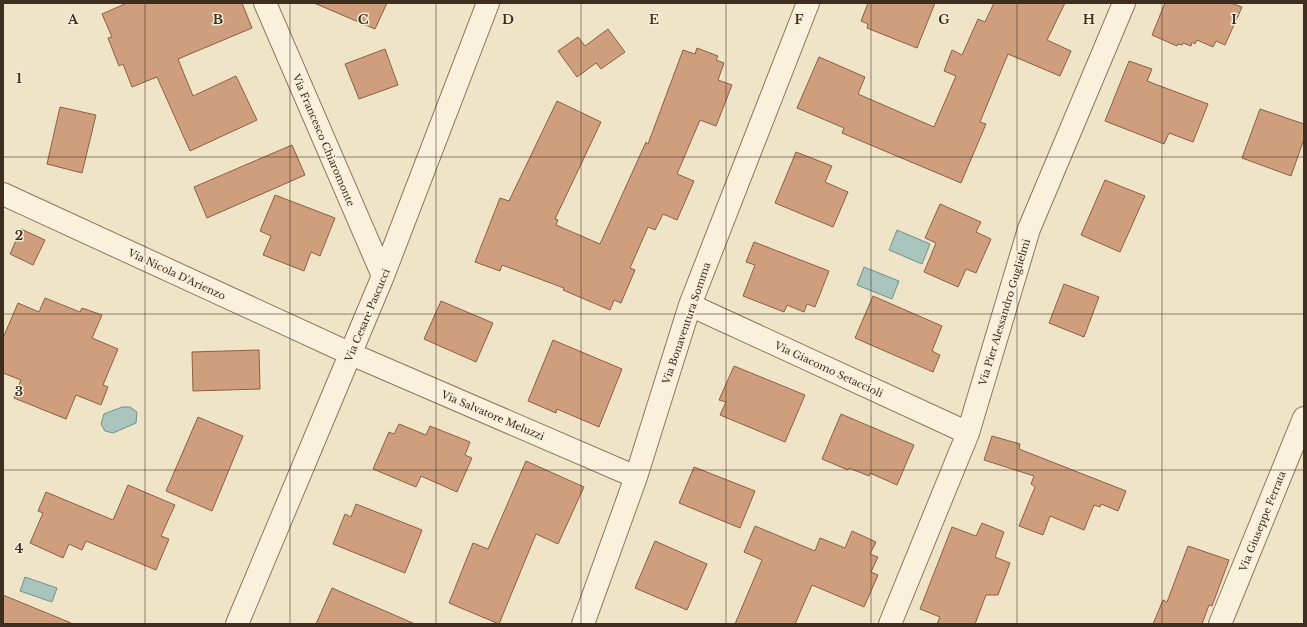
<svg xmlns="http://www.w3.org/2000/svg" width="1307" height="627" font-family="'Libre Baskerville',serif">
  <rect width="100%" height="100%" fill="#f0e4c8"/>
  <!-- water -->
  <path fill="#a9c4bc" stroke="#6f938a" d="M897,230L930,244L922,264L889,250Z
    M864,267L899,281L892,299L857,285Z
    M122,407H130L137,412L136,423L113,433L105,431L101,424L104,414Z
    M25,577L57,588L52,602L20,591Z"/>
  <!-- building -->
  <path fill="#cf9f7d" stroke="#8d5f41" d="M127,3H242L252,28L178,59L193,96L236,76L257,120L190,151L157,77L132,87L123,64L119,66L108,38L112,37L102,14Z
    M314,3H387L375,29Z
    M868,3H935L917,48L867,28L868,24L861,21Z
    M994,3H1065L1047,40L1071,51L1060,76L1008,54L980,122L986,124L961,183L842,133L844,128L797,108L819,57L865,77L858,94L934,127L956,76L944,71L952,50L962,55L978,19L985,22Z
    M1165,3H1231L1242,7L1225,45L1216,41L1213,47L1197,40L1195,44L1192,42L1191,46L1183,43L1182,45L1178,44L1177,46L1152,35Z
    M608,29L625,52L601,69L596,63L577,77L558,51L578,37L585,46Z
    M697,48L718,56L716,60L724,63L718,80L732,85L716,126L700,120L677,174L694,181L677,220L663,214L655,230L648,227L630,268L635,270L621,303L614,300L610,310L563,290L564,288L502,265L500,271L475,262L500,198L509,201L557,101L601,122L555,219L558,220L556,225L600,244L646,142L648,144L683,50L695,54Z
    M385,49L398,85L359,99L345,64Z
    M1129,61L1152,69L1147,81L1208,104L1193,142L1169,133L1164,144L1105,121Z
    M60,107L96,115L82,173L47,164Z
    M1260,109L1304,124V139L1291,176L1242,158Z
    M292,145L305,175L207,218L194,187Z
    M796,152L832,166L825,182L848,192L833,227L775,203Z
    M1105,180L1145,196L1120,252L1081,235Z
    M275,195L335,218L320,256L311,252L304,271L263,255L271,236L260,231Z
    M940,204L981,222L976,232L991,239L976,273L966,269L958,287L924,272L936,243L925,238Z
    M21,229L45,240L33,265L10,254Z
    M754,242L829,271L815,307L807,304L804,312L787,305L784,312L743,296L755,265L746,262Z
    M1064,284L1099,297L1084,337L1049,323Z
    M873,296L942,326L932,351L940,355L933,372L855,338Z
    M45,298L80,312L82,308L102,315L92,338L118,349L103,385L108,387L101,405L76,395L66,419L14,398L21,380L3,373V338L18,303L39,312Z
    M441,301L493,323L476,362L424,339Z
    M553,340L622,369L599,427L557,409L556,413L528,401Z
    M259,350L260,389L193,391L192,352Z
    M734,366L805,395L785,442L720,415L726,402L719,400Z
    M841,414L914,445L897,485L870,473L869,476L849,468L848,470L822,459Z
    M198,417L243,436L212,511L166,491Z
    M399,424L426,435L430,426L470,442L465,455L472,458L457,492L421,476L416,487L373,469L389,432L394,434Z
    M992,436L1020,444L1019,449L1126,491L1118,511L1101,504L1100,507L1094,505L1084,530L1050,516L1043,535L1019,526L1035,487L1031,484L1034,476L984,460Z
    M526,461L584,487L558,544L536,534L499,624L449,603L473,543L488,549Z
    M694,467L755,491L740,528L679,503Z
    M128,485L175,505L161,536L169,539L156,570L86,541L82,550L69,544L63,558L30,543L43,513L38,511L46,492L113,520Z
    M356,504L422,530L405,573L333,544L345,514L351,517Z
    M982,523L1004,532L995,557L1010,563L998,595H986L975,624H937L940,617L920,609L952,527L976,536Z
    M755,526L815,551L820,538L845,548L852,531L876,542L870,554L878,557L871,572L878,575L864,607L812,585L795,624H735L762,560L744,552Z
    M655,541L707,564L687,610L635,588Z
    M1188,546L1229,560L1212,606L1209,605L1202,624H1153L1163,600L1167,602Z
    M332,588L415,624H316Z
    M3,595L71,623V624H3Z"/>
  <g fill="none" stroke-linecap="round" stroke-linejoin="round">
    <!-- minor casing -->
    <g stroke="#8d765c" stroke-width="24">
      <path id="minor" d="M265,3L383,276
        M3,194L351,354L636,477
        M690,305L968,433
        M237,624L383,276L488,3
        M583,624L636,477L690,305L808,3
        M890,624L968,433L1029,229L1124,3
        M1220,624L1304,418"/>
    </g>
    <!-- minor -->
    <use href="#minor" stroke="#faf1dc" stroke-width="22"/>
  </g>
  <!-- grid -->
  <path fill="none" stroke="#3d2e20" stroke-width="1" stroke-opacity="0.55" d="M145,3V624M290,3V624M436,3V624M581,3V624M726,3V624M871,3V624M1017,3V624M1162,3V624M3,157H1304M3,314H1304M3,470H1304"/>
  <g text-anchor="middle" stroke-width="3" stroke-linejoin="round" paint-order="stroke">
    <!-- street labels -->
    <g font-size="10" fill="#3d2e20" stroke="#f7eed8">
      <text transform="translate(324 140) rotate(67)" y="4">Via Francesco Chiaromonte</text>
      <text transform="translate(177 274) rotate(25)" y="4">Via Nicola D'Arienzo</text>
      <text transform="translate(1004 312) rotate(-73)" y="4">Via Pier Alessandro Guglielmi</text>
      <text transform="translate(367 315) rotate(-67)" y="4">Via Cesare Pascucci</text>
      <text transform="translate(686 323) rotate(-71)" y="4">Via Bonaventura Somma</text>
      <text transform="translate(829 369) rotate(25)" y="4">Via Giacomo Setaccioli</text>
      <text transform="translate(493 415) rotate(23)" y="4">Via Salvatore Meluzzi</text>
      <text transform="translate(1262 521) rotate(-68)" y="4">Via Giuseppe Ferrata</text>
    </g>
  </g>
  <g font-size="13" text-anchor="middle" font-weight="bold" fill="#3d2e20" stroke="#f7eed8" stroke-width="3" stroke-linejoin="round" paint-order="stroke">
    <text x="73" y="24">A</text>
    <text x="218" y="24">B</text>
    <text x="363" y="24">C</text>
    <text x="508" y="24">D</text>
    <text x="654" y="24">E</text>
    <text x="799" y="24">F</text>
    <text x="944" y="24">G</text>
    <text x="1089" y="24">H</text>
    <text x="1234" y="24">I</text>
    <text x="19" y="83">1</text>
    <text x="19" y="240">2</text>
    <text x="19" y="396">3</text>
    <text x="19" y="553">4</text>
  </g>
  <!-- border -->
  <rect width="1307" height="627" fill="none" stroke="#3d2e20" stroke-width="8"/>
</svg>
